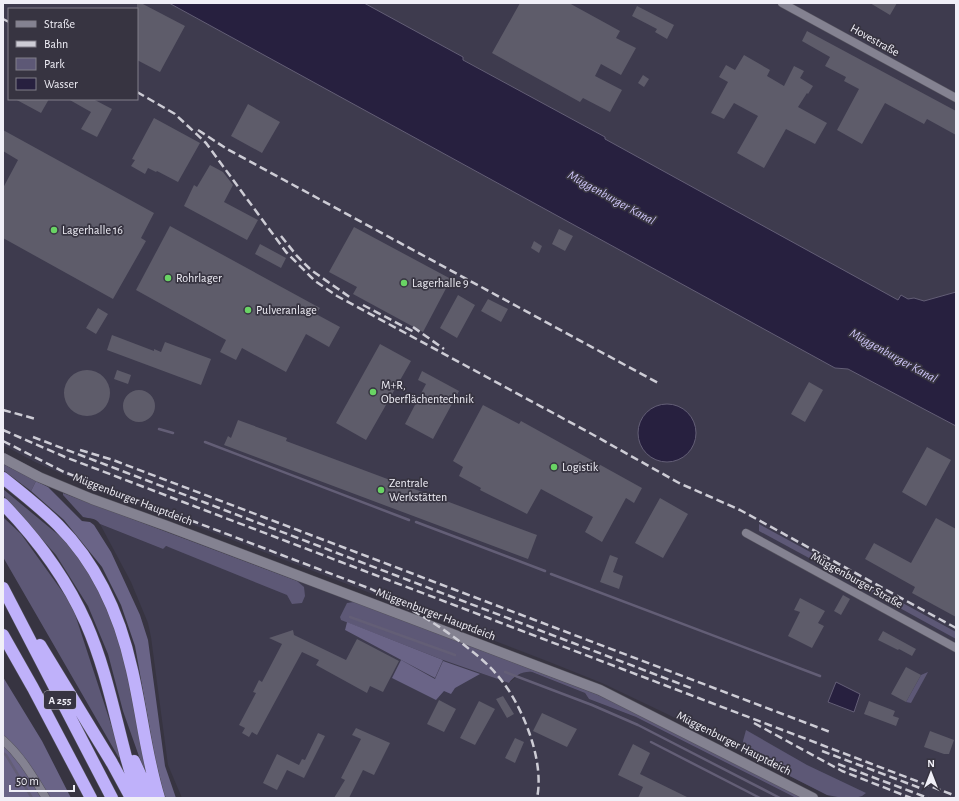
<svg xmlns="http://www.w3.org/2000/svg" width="959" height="801" font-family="'Alegreya Sans',sans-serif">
  <rect width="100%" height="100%" fill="#373441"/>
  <!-- built -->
  <path fill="#3e3b4e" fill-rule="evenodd" d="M3,3H169L835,368L848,369L956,426V798H833L667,714L602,683L547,661L69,477L35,462L3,445ZM9,9H137V99H9Z
    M364,3H956V292L924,301L914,298L898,301L604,139L605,137L462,59L463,57Z
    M100,524L163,549L165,546L293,579L354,602L347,622L345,630L435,678L443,660L509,683L524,671L532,672L585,693L589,699L636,717L796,798H182L168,765L151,637L148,623L131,582Z"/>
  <!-- green -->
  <path fill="#5d5876" d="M3,464L36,481L31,491L3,470Z
    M3,489L61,537L73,550L95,579L122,647L147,779L123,711L108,654L88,606L56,555L3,495Z
    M63,493L297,581L304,587L305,596L302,603L292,604L287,595L166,546L163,549L100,524C95,517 90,519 83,517L63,495Z
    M3,517L21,534L72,605L120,752L119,758L3,557Z
    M759,524L836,566L833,571L759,531Z
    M842,570L956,632V639L840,575Z
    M354,602L596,694L637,713L803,798H796L636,717L589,699L585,693L532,672C523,671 514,676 509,683L443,660L341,620L340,617L347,603Z
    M928,672L911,703L906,702L921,675Z
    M746,730L807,765L866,793L862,796L855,798H843L827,795L744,753L743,741Z"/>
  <!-- forest -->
  <path fill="#6a6487" d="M36,481L48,487L82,521L90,522L94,525L111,552L140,615L148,640L165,766L176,798H166L164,794L155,758L135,646L121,605L102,567L64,520L31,491Z
    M347,622L443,660L435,678L345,630Z
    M401,660L435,679L443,661L480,674L455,688L451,694L444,691L436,700L392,678Z
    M3,677L42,741L71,798H3Z"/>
  <!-- water -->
  <path fill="#27203f" stroke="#635e76" d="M169,3H364L463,57V60L605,137V139L898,300L901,295L908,299L914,298L924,301L956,292V426L848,369L835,368Z
    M638 433a29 29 0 1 1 58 0a29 29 0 1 1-58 0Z
    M836,682L860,694L854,712L828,702Z"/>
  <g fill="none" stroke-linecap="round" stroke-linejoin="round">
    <!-- stream -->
    <path stroke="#635e76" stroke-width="2.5" d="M159,429L173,433
      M205,442L409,520
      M416,522L545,571
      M551,574L820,676
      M350,617L455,655
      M505,672L592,705L638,725L780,798
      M651,742L760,798
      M3,753L6,755L32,798"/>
  </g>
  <!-- building -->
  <path fill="#5e5c6a" d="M137,3H141L185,26L160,72L137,60Z
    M520,3H569L620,31L616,38L636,48L621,75L601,64L595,76L622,90L610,112L583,98L580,102L492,53Z
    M870,3H897L890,15Z
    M637,6L674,25L667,39L655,32L657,29L632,16Z
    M807,31L956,111V135L927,119L924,124L885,103L862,144L837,130L859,89L844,81L846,77L825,66L830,57L802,41Z
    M744,55L770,70L767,76L784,86L794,66L804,71L800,78L813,86L808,94L807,93L798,107L827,123L815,144L786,129L764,168L737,153L758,116L734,103L724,119L711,113L728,82L719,77L726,65L735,70Z
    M643,75L649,79L644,87L638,83Z
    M15,99H49L41,113Z
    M68,99H93L112,109L97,137L81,129L91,112Z
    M248,104L280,122L262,153L231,136Z
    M154,118L200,143L178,182L157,171L156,172L148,168L145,174L131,166L135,160L132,159Z
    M3,130L154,213L141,238L146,241L113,299L3,238V188L18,160L3,151Z
    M210,165L223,172L233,185L224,202L258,220L247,240L184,206L194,185L197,187Z
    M170,226L320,308L316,314L340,327L329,347L306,334L286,372L242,348L236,360L220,352L226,340L136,290Z
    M354,227L451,279L423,332L353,294L357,287L329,272Z
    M559,229L573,236L565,251L552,244Z
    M534,241L542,246L539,253L531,248Z
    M260,244L286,258L281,268L255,254Z
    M458,295L475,305L457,338L440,328Z
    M488,299L508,309L501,322L481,311Z
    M98,308L108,314L96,334L86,328Z
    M112,335L154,351V349L161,352L165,342L211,359L201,385L107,350Z
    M380,344L411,361L366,440L336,423Z
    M117,370L131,375L128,384L114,379Z
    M64 393a23 23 0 1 1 46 0a23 23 0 1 1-46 0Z
    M422,371L459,391L433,439L405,424L426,384L418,380Z
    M809,382L823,390L805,422L791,414Z
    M123 406a16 16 0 1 1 32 0a16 16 0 1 1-32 0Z
    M483,405L519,424L521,421L642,488L634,503L626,498L602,542L585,532L593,517L541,489L527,514L480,490L481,488L459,476L463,467L453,461Z
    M238,420L287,438L286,441L537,535L528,559L224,445L228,436L231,438Z
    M927,447L951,460L926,506L902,492Z
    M660,498L688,514L663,558L635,543Z
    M936,518L956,529V617L912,593L915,587L865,559L874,543L911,563Z
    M610,555L618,558L613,572L623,576L619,589L600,582Z
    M843,595L850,599L841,615L834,611Z
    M800,598L825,611L818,623L824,626L812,648L788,636L800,612L794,610Z
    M293,630L294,635L346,660L357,639L399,661L383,692L370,686L367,693L316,665L319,660L302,652L257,735L252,732L249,737L242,733L245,728L239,725L256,693L253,692L259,680L262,682L282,644L269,638Z
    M883,631L916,649L912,656L899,649L898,650L878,640Z
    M906,667L921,675L906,702L891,694Z
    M503,696L514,714L507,718L496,699Z
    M439,700L456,709L444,732L427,724Z
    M479,701L495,709L475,745L460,738Z
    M869,701L895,711L893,716L899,718L896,726L864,714Z
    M542,713L577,729L567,747L533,731Z
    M356,728L390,743L374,775L363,770L349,798H334L345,780L341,778L361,739L352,735Z
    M930,731L954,740L949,754H944L924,747Z
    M318,733L325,736L304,778L287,770L277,790L263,783L277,754L299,765L302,759L305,760Z
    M515,738L524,742L515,763L505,758Z
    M633,744L650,753L640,774L689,798H638L643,787L618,775Z"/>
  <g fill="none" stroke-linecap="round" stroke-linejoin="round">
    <!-- minor casing -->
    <g stroke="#55535e" stroke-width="9">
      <path id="minor" d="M782,3L956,98
        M746,533L956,648
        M3,740C22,757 33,777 46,798"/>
    </g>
    <!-- tertiary casing -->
    <g stroke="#55535e" stroke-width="11">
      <path id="tertiary" d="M3,458L39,477L92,499L167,526L600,690L813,798"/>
    </g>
    <!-- motorway casing -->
    <g stroke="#55535e" stroke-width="13">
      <path id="motorway" d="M3,478C22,493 41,508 58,525C98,565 120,616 132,670C142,713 146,756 159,798
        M3,504C37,539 66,578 86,623C105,666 114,712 126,757C130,771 134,784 138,798
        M3,588L112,798
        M3,635L33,688L91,798
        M40,645L112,763L131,798
        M134,761L151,798"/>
    </g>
    <!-- minor -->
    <use href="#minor" stroke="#848291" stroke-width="8"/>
    <!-- tertiary -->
    <use href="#tertiary" stroke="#848291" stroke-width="10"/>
    <!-- motorway -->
    <use href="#motorway" stroke="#bfb1fa" stroke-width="12"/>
    <!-- rail -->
    <path stroke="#cdccd5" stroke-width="2.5" stroke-dasharray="8 4" stroke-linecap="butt" d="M3,19L9,22
      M137,92L175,114L206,143L286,252L315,281L337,296L590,433L679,483L740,510L956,628
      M198,130L227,149L660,384
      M281,236L297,256L311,270L351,298
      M363,305L416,333
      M413,327L444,349
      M3,410L36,419
      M3,430L65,457L956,796
      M33,437L691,688
      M3,441L64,472L371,589C406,606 439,624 469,649C481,658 493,669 502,681C514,696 525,719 531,738C537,756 541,779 537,798
      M80,450L113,460L830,732
      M754,723L842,771L911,798
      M822,751L920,788
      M838,764L928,798"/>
  </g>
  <!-- markers -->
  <g fill="#69d464" stroke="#373441" stroke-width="1.5">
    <circle cx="54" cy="230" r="4"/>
    <circle cx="168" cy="278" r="4"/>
    <circle cx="404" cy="283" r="4"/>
    <circle cx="248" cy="310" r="4"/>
    <circle cx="373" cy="392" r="4"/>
    <circle cx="554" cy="467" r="4"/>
    <circle cx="381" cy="490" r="4"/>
  </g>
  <g text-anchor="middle" stroke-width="3.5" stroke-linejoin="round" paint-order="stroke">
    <!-- shield labels -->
    <rect fill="#373441" stroke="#b8b7c0" stroke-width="1" x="44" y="691" width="32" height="18" rx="3"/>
    <g font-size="11" font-weight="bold" fill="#f0eff7">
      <text x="60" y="704">A 255</text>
    </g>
    <!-- street labels -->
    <g font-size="12" fill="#f0eff7" stroke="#373441">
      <text transform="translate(875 40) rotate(29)" y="4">Hovestraße</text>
      <text transform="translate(133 499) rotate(21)" y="4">Müggenburger Hauptdeich</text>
      <text transform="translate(857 580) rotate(29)" y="4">Müggenburger Straße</text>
      <text transform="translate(436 614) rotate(21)" y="4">Müggenburger Hauptdeich</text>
      <text transform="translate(734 743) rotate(27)" y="4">Müggenburger Hauptdeich</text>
    </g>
    <!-- poi labels -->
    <g font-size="12" fill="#f0eff7" stroke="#373441" text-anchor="start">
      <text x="62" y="234">Lagerhalle 16</text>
      <text x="176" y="282">Rohrlager</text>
      <text x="412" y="287">Lagerhalle 9</text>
      <text x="256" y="314">Pulveranlage</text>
      <text x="381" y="389">M+R,<tspan x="381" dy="14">Oberflächentechnik</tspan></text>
      <text x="562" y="471">Logistik</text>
      <text x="389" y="487">Zentrale<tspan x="389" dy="14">Werkstätten</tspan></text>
    </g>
    <!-- water labels -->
    <g font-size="13" font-style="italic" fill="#cdc4f6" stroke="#373441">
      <text transform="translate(612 197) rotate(29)" y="5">Müggenburger Kanal</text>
      <text transform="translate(894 355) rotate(29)" y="5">Müggenburger Kanal</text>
    </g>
  </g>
  <!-- border -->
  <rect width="959" height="801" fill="none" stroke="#f0eff7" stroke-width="8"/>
  <!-- legend -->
  <rect x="8" y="8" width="130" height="92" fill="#373441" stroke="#817f8a"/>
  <rect x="16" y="21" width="20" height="6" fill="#848291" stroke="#817f8a"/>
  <text x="44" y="28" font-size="12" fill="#f0eff7">Straße</text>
  <rect x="16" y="41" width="20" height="6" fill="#cdccd5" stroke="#817f8a"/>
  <text x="44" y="48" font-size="12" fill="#f0eff7">Bahn</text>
  <rect x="16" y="58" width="20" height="12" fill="#5d5876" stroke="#817f8a"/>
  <text x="44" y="68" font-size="12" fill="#f0eff7">Park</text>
  <rect x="16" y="78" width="20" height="12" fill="#27203f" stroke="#817f8a"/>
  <text x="44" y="88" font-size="12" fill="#f0eff7">Wasser</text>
  <!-- north arrow -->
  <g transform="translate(931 773)" stroke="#373441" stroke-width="3" paint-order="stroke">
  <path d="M0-3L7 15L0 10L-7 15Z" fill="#f0eff7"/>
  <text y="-6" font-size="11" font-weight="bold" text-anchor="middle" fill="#f0eff7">N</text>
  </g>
  <!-- scale -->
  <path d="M10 785v6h64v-6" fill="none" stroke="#f0eff7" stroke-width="2"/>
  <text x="16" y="785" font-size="12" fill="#f0eff7" stroke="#373441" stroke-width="3" paint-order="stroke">50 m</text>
</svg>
